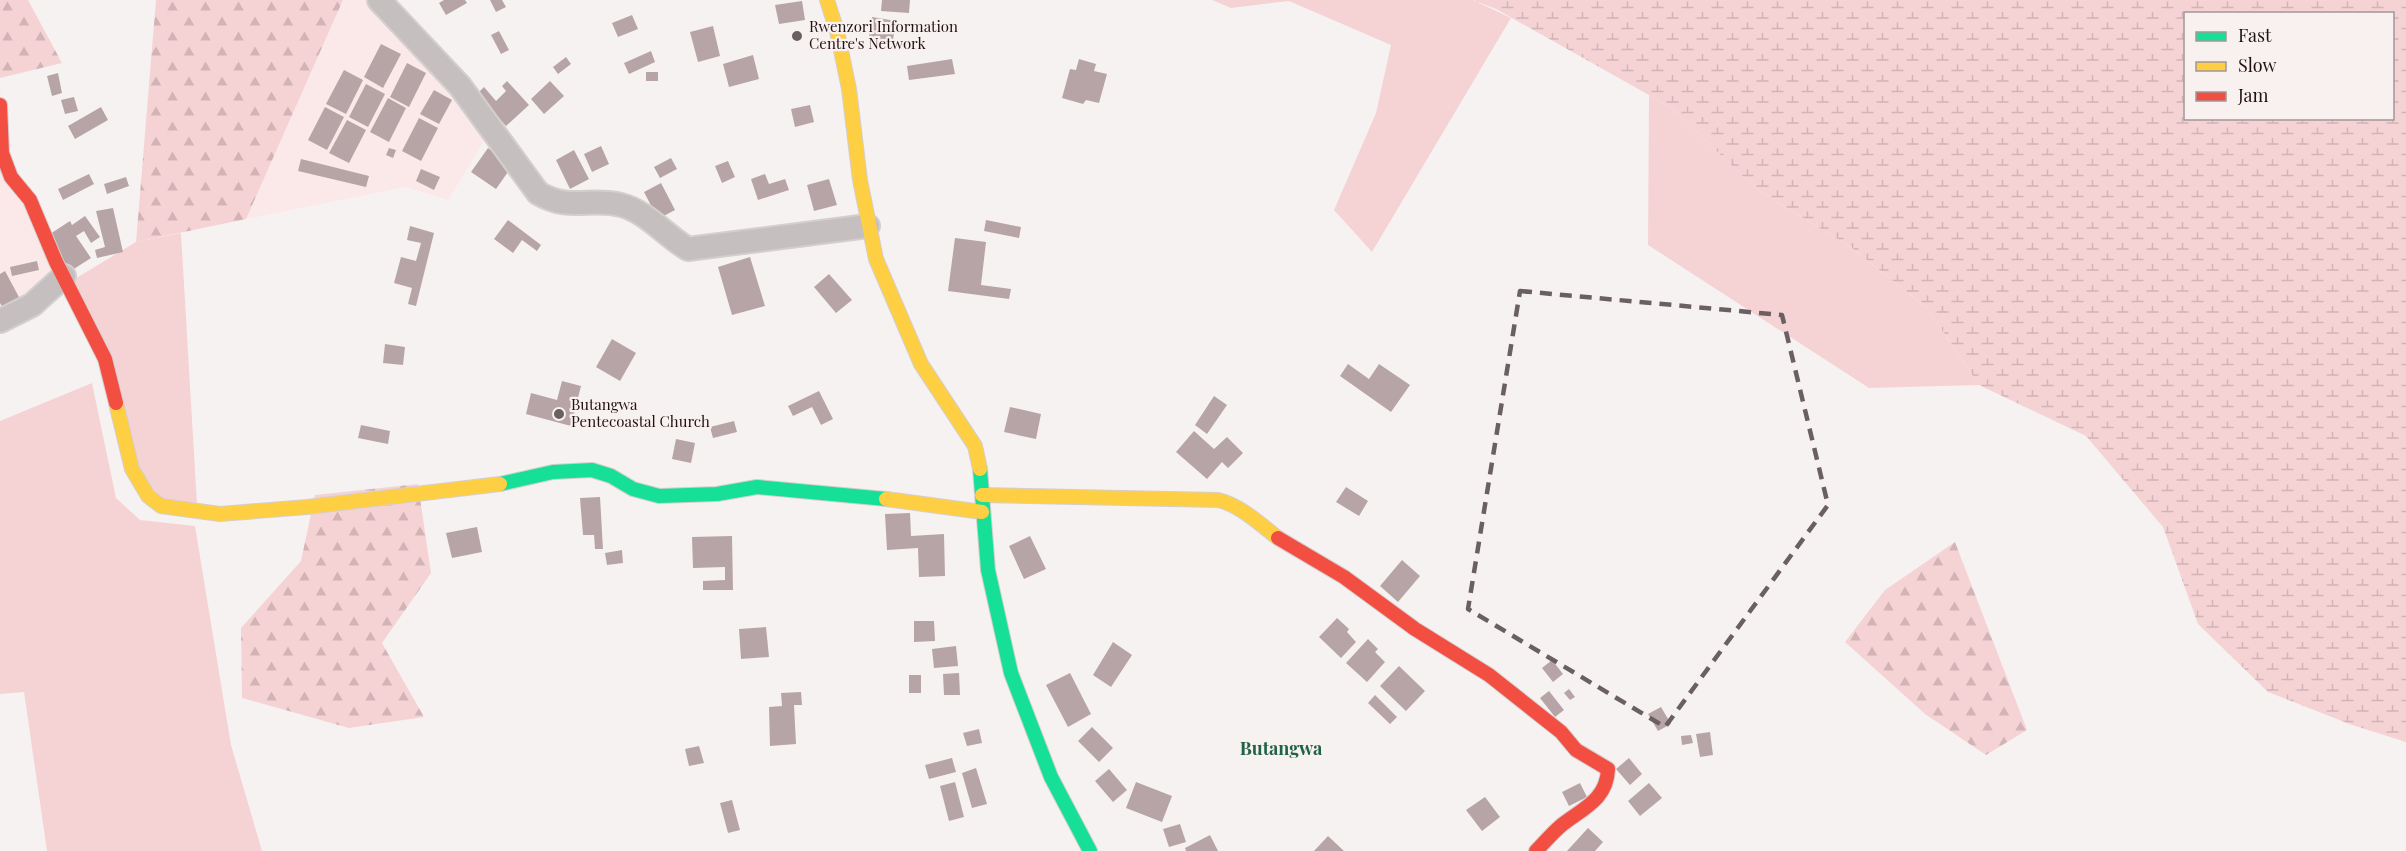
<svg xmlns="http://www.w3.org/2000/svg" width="2406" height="851" font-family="'Playfair Display',serif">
  <defs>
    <pattern id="forest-firs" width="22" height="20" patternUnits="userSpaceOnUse" patternTransform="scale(1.5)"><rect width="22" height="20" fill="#f5d3d5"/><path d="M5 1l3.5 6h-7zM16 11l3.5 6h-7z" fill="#d2b4b6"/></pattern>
    <pattern id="wetland-marsh" width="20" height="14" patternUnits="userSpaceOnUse" patternTransform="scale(1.5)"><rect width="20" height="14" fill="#f5d3d5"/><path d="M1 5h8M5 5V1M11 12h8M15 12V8" fill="none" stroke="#d2b4b6"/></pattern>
  </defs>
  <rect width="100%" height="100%" fill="#f7f2f2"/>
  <!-- built -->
  <path fill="#fbe8e8" d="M343,0H367L397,39L452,86L488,134L448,200L405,187L246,219Z
    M0,89L9,162L61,280L0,321Z"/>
  <!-- green -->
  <path fill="#f5d3d5" d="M1212,0H1473L1511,18L1372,252L1334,210L1376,113L1391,45L1289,1L1231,8Z
    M1649,95L1672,108L1755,188L1852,248L1927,308L1979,385L1869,388L1648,245Z
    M181,233L197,504L149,500L68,283L136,242Z
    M92,383L116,498L140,520L195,526L231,745L262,851H47L24,692L0,694V421Z"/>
  <!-- forest -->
  <path fill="url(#forest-firs)" d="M0,0H28L62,63L0,78Z
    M156,0H343L246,219L136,242Z
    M418,484L431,573L382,643L424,717L349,728L242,698L241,628L301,561L315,495Z
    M1955,542L2027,730L1986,755L1925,714L1845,642L1885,590Z"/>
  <!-- wetland -->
  <path fill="url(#wetland-marsh)" fill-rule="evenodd" d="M1473,0H2406V742L2352,725L2268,692L2198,624L2163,527L2086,436L1979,385L1927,308L1852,248L1755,188L1672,108L1496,9ZM2186,14H2392V118H2186Z"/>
  <!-- building -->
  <path fill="#b7a4a6" d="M444,0H465L467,3L446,15L439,3Z
    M490,0H502L506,7L496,12Z
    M882,0H910L909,13L881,11Z
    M802,1L805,20L779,24L775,5Z
    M632,15L638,29L618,37L612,23Z
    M872,17L896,21L892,46L868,42Z
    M713,26L720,56L698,62L690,32Z
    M499,31L509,50L501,54L491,35Z
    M381,44L401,54L383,88L364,77Z
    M651,51L655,62L629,74L624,63Z
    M753,55L759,79L729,87L723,64Z
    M566,57L571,64L558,74L553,67Z
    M952,59L955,74L909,80L907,66Z
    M1079,59L1096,64L1094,71L1107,74L1099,103L1086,100L1083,104L1062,98L1070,69L1076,70Z
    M407,63L426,73L409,107L390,97Z
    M344,70L363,80L346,114L326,104Z
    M646,72H658V81H646Z
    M58,73L62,93L52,96L47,76Z
    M507,81L529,105L506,126L477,94L484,87L496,101L506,91L502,86Z
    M550,81L564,96L544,114L531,99Z
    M366,84L385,94L368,127L349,117Z
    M434,90L452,100L439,124L420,114Z
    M74,97L78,111L65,114L61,100Z
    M388,98L406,108L389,142L370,132Z
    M810,105L814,122L795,127L791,109Z
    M101,107L108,120L75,139L68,126Z
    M325,107L344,117L327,150L308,140Z
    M419,118L438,128L421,161L402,151Z
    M347,120L366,130L349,163L329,153Z
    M601,146L609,164L592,172L584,154Z
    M389,148L396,150L393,158L386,155Z
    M488,148L512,166L496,189L471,172Z
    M574,150L589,179L570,189L556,160Z
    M671,158L677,169L660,178L654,167Z
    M301,159L369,176L366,187L298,171Z
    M728,161L735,177L722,183L715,166Z
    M421,169L440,177L434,190L416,181Z
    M89,174L94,184L63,200L58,189Z
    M765,174L769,184L785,179L789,190L758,200L751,179Z
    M126,177L129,186L107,194L104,184Z
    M829,179L837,205L814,211L807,185Z
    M661,183L675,210L658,219L644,192Z
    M113,208L123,252L97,258L95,250L105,247L96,211Z
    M85,216L100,237L91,243L84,231L76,236L91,258L66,274L50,234L70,221L72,225Z
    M508,220L541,245L537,251L522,240L513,253L494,239Z
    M986,220L1021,227L1019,238L984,231Z
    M410,226L434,233L416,306L408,304L412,288L394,283L401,257L416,261L421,243L407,240Z
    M955,238L986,242L981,285L1011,289L1009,299L948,291Z
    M750,257L765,306L732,315L718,267Z
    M37,261L39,270L12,276L10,267Z
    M5,271L20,299L3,308L0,303V274Z
    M829,274L852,300L836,313L814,287Z
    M612,339L636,353L620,381L596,367Z
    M385,344L405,347L403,365L383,363Z
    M1348,364L1369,379L1379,364L1410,385L1391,412L1340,376Z
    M562,381L581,386L571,426L526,414L531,393L557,400Z
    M819,391L833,419L821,425L812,407L793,416L788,406Z
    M1214,396L1227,405L1207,434L1195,425Z
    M1010,407L1041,414L1036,439L1004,432Z
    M734,421L737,432L713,438L710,427Z
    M361,425L390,431L388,444L358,438Z
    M1194,431L1214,449L1227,437L1243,453L1228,468L1222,462L1207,479L1176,452Z
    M676,439L695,443L691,463L672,459Z
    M1346,487L1368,501L1359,516L1336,502Z
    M600,497L603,549H595L594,535H583L580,498Z
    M910,513L911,536L944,534L945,576L919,577L918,548L887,550L885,514Z
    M477,527L482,552L452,558L446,533Z
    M732,536L733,590H703V581L725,580V567L693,568L692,537Z
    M1030,536L1046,569L1024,579L1009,546Z
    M622,550L623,563L607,565L605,553Z
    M1402,560L1420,576L1398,602L1380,586Z
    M1337,618L1349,629L1347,632L1356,642L1341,658L1319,637Z
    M914,621H934L935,641L914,642Z
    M766,627L769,657L741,659L739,629Z
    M1368,639L1378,649L1375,652L1385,662L1367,682L1346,663Z
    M1113,642L1132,655L1111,687L1093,675Z
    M956,646L958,666L934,668L932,649Z
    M1552,660L1563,674L1553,682L1542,668Z
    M1399,666L1425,691L1406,711L1380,686Z
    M959,673L960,695H944L943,674Z
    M1070,673L1091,714L1068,727L1046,685Z
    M909,675H921V693H909Z
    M1569,689L1575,697L1570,700L1564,693Z
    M1549,691L1564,710L1555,717L1540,698Z
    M801,692L802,705H794L796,744L770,746L769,707L782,706L781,693Z
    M1375,695L1397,717L1390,724L1368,703Z
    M1661,707L1671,724L1658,731L1648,714Z
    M1092,727L1113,748L1099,762L1078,741Z
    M979,729L982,743L967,746L963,733Z
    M1710,732L1713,755L1700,757L1696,734Z
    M1691,735L1693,743L1682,745L1681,736Z
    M699,746L704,763L689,766L685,749Z
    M952,758L956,772L929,779L925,765Z
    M1629,758L1642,774L1630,785L1616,769Z
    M976,768L987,804L972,808L962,773Z
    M1109,769L1127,790L1113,802L1095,781Z
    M955,782L964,817L949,821L940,786Z
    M1136,782L1172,796L1162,822L1126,808Z
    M1580,783L1587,797L1569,806L1562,792Z
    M1649,783L1662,798L1640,816L1628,801Z
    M1485,797L1500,817L1482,831L1466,810Z
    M732,800L740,830L728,833L720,803Z
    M1180,824L1186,842L1169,847L1163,829Z
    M1588,828L1603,842L1595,851H1567Z
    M1210,835L1218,851H1186L1185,848Z
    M1328,836L1344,851H1314Z"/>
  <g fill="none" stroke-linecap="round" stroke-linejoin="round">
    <!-- street casing -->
    <g stroke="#d4cfcf" stroke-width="26">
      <path id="street" d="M379,0L460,86L538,193C570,212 590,197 621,205C646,211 666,236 688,249L868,226
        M0,321L32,305L64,276"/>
    </g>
    <!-- fast casing -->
    <g stroke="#d4cfcf" stroke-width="16">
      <path id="fast" d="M980,469L988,570L1011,673L1051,777L1090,851
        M500,484L553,472L592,470L611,476L633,489L659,496L717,494L757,487L886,499"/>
    </g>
    <!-- slow casing -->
    <g stroke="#d4cfcf" stroke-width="16">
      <path id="slow" d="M827,0L837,31L849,89L860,180L876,259L921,364L975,446L980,469
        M116,403L132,469L148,496L161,506L220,514L307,507L500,484
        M982,495L1218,500C1240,505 1260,524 1278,538
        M886,499L982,512"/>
    </g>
    <!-- jam casing -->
    <g stroke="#d4cfcf" stroke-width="16">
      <path id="jam" d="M0,105L2,153L11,177L30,200L56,262L105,359L116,403
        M1278,538L1344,577L1415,629L1489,675L1561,732L1576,750L1608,769C1607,799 1584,808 1563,824C1553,832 1545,842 1536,851"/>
    </g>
    <!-- street -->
    <use href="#street" stroke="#c6bfc0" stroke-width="22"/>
    <!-- fast -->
    <use href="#fast" stroke="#16e098" stroke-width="14"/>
    <!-- slow -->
    <use href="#slow" stroke="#ffcf43" stroke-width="14"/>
    <!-- jam -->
    <use href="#jam" stroke="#f24e42" stroke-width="14"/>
  </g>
  <!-- marked area -->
  <path fill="none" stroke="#6b6061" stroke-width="4.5" stroke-dasharray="12 8" stroke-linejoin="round" d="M1520,291L1782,315L1828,505L1665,727L1468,609Z"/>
  <!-- markers -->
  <g fill="#6b6061" stroke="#f9f0f0" stroke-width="2">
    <circle cx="797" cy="36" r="6"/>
    <circle cx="559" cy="414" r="6"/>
  </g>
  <g text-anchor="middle" stroke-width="4.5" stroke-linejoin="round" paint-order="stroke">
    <!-- poi labels -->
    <g font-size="15" fill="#201213" stroke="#f9f0f0" text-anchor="start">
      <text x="809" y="32">Rwenzori Information<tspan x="809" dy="17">Centre's Network</tspan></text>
      <text x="571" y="410">Butangwa<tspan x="571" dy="17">Pentecoastal Church</tspan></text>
    </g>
    <!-- quarter labels -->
    <g font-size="18" font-weight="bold" fill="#1e6248" stroke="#f9f0f0">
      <text x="1281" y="755">Butangwa</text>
    </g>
  </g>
  <!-- legend -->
  <rect x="2184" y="12" width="210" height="108" fill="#f9f0f0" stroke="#a29798" stroke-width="1.5"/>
  <rect x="2196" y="32" width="30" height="9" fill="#16e098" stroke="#a29798" stroke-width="1.5"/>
  <text x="2238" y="42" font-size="18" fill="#201213">Fast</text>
  <rect x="2196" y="62" width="30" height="9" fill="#ffcf43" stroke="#a29798" stroke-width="1.5"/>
  <text x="2238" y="72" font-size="18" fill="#201213">Slow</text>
  <rect x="2196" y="92" width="30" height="9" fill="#f24e42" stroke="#a29798" stroke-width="1.5"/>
  <text x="2238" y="102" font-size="18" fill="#201213">Jam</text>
</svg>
